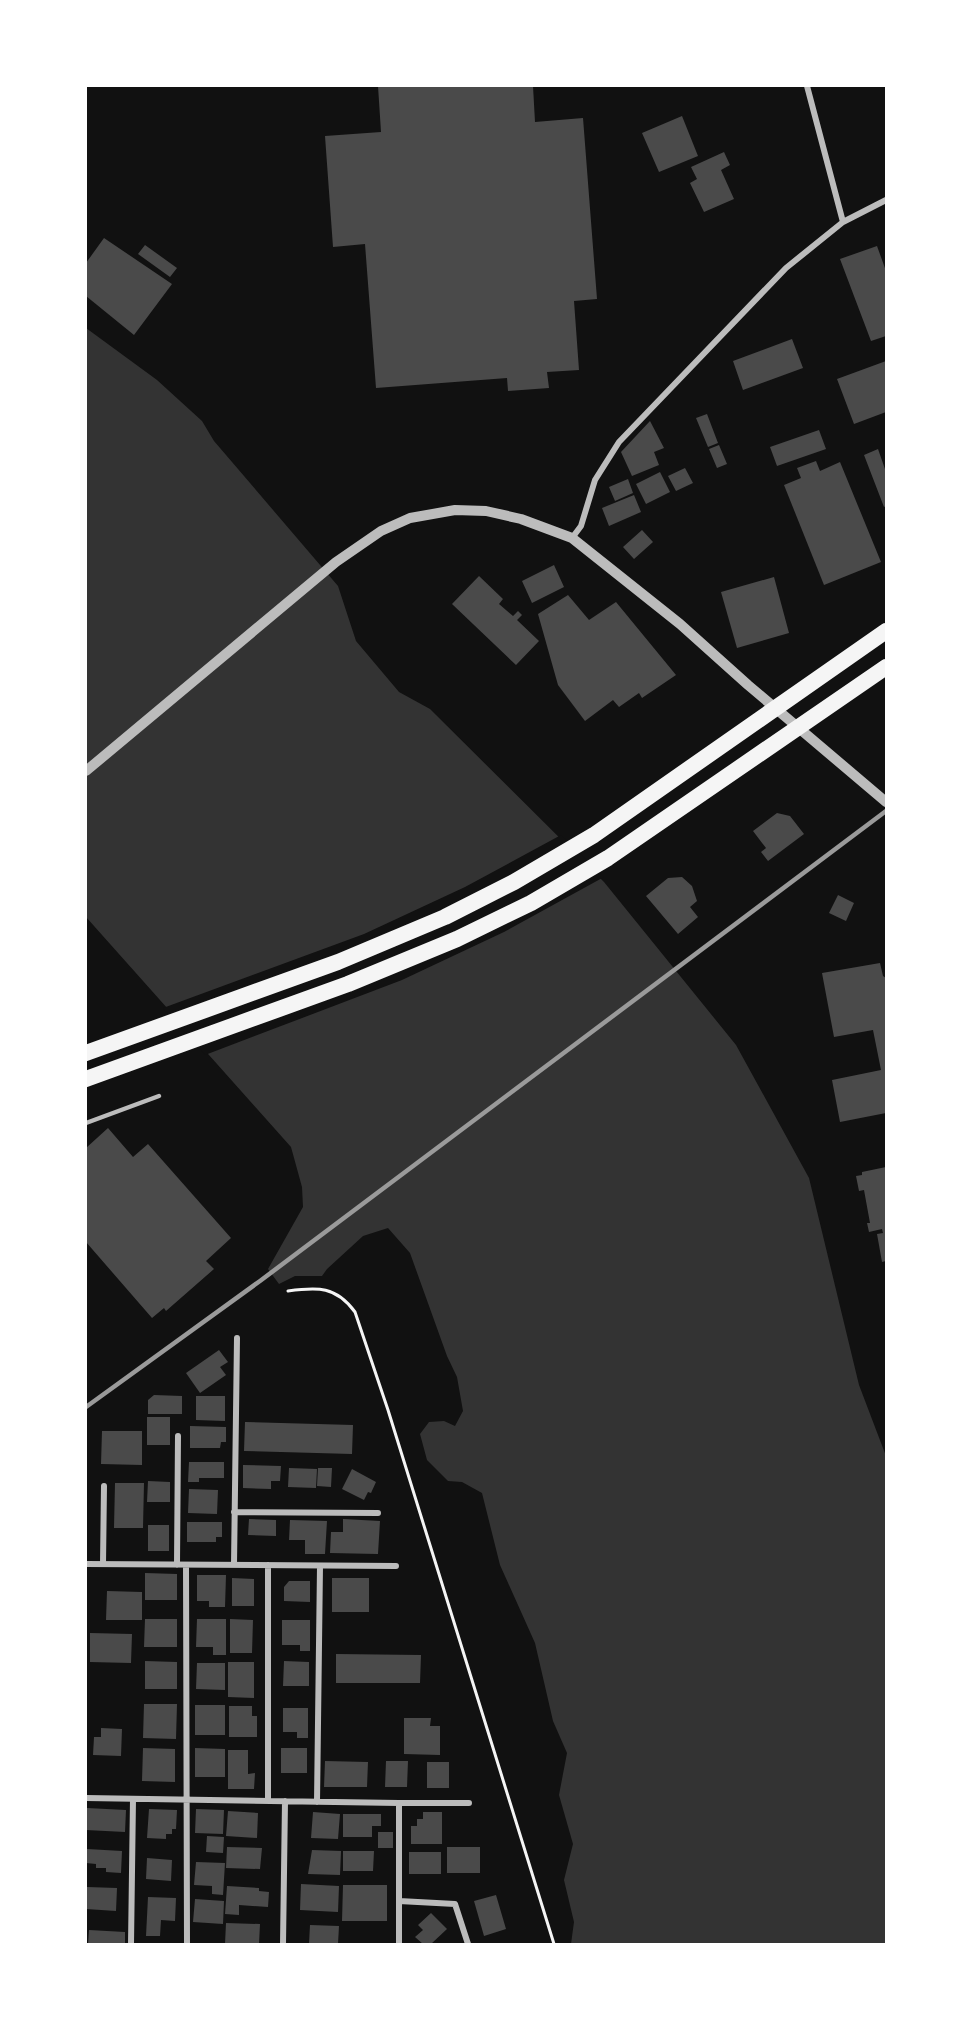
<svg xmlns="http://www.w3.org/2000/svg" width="972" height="2030" font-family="'Golos Text',sans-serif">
  <rect width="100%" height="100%" fill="#111"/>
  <!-- water -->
  <path fill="#333" d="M86,328L157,380L202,421L214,441L338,586L356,641L399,692L430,709L604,882L736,1045L809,1178L859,1385L886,1456V1944H571L574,1922L564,1880L573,1844L559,1795L567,1753L553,1721L535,1643L500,1565L482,1493L462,1482L448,1481L427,1460L420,1434L429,1422L444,1421L455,1426L463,1411L457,1377L447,1356L410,1253L388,1228L363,1236L327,1269L322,1276H295L279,1284L268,1269L303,1207L302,1187L291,1147L86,917Z"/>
  <!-- pier -->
  <path fill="#111" d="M561,835L604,877L504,932L402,980L205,1055L163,1008L364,934L465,887Z"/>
  <!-- building -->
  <path fill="#4a4a4a" d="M378,86H533L535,122L583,118L597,299L574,301L579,370L547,372L549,388L508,391L507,378L376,388L365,244L333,247L325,136L381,132Z
    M682,116L698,156L659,172L642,133Z
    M724,152L730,165L721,170L734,199L704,212L690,183L697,179L691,167Z
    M104,238L172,284L134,335L86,296V263Z
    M145,245L177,268L170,277L138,254Z
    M877,246L886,271V336L871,341L840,259Z
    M792,339L803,368L743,390L733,361Z
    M886,361V412L854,424L837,379Z
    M707,414L718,443L708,447L696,418Z
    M650,421L664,448L654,452L659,465L632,476L621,452Z
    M819,430L826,449L777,466L770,447Z
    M719,445L727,464L717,468L709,449Z
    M878,449L886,472V506L884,507L864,455Z
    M816,461L820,471L840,462L881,562L824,585L784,485L801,478L797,468Z
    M685,468L693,483L676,491L668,476Z
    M660,472L670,492L646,504L636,484Z
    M628,479L633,493L615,501L609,487Z
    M634,495L641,512L609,526L602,508Z
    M642,530L653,542L634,559L623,547Z
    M554,565L564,587L532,603L522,581Z
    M479,576L503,599L499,604L513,616L518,611L522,615L517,620L539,641L516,665L452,604Z
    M774,577L789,633L737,648L721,592Z
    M568,595L589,620L616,602L676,675L642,698L639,693L619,707L613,700L585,721L558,685L538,614Z
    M777,813L790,816L804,834L768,861L761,852L766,848L753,831Z
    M682,877L692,886L697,901L690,907L698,917L678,934L646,896L668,878Z
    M838,895L854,903L846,921L829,913Z
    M880,963L883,976L886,978V1048H885L886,1113L840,1122L832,1080L881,1070L873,1030L834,1037L822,973Z
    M108,1128L133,1157L148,1144L231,1238L206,1261L214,1269L166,1311L164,1308L152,1318L86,1242V1148Z
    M886,1167V1261L882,1262L877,1234L883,1233L882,1229L869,1232L867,1223H870L864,1190L859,1191L856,1176L862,1175V1172Z
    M219,1350L228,1362L220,1367L226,1375L200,1393L186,1373Z
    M154,1395L182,1396V1414H148V1400Z
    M196,1396H225V1421L196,1420Z
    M147,1417H170V1445H147Z
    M245,1422L353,1425L352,1454L244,1451Z
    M190,1426L226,1427V1442H221L220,1448H190Z
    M102,1431H142V1465L101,1464Z
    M189,1462H224V1478H199V1482H188Z
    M243,1465L281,1466L280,1481H271V1489L243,1488Z
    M289,1468L317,1469L316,1488L288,1487Z
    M318,1468H332L331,1487L317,1486Z
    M352,1469L376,1482L371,1493L368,1492L364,1500L342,1489Z
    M148,1481L170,1482V1502H147Z
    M115,1483H144L143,1528H114Z
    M189,1489L218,1490L217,1514L188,1513Z
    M249,1519L276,1520V1536L248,1535Z
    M343,1519L380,1521L378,1554L330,1553L331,1532H343Z
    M290,1520L327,1521L325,1554H305V1540H289Z
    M187,1522H222V1537H216V1542H187Z
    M148,1525H169V1551H148Z
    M145,1573L177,1574V1600H145Z
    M197,1575H226L225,1607H209V1601H197Z
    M232,1578L254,1579V1606H232Z
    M332,1578H369V1612H332Z
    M289,1581H310V1602L284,1601V1587Z
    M107,1591L142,1592V1620H106Z
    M145,1619H177V1647H144Z
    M197,1619H226V1655H213V1647H196Z
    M230,1619L253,1620L252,1653H230Z
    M282,1620H310V1651H300V1645H282Z
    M90,1633L132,1634L131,1663L90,1662Z
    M336,1654L421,1655L420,1683H336Z
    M145,1661L177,1662V1689H145Z
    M284,1661L309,1662V1686H283Z
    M228,1662H254V1698L228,1697Z
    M197,1663H225V1690L196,1689Z
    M144,1704H177L176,1739L143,1738Z
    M195,1705H225V1735H195Z
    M229,1706H252V1716H257V1737H229Z
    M283,1708H308V1738H297V1732H283Z
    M404,1718H431L430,1726H440V1755L404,1754Z
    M101,1728L122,1729L121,1756L93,1755L94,1737H101Z
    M143,1748L175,1749V1782L142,1781Z
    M195,1748L225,1749V1777H195Z
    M281,1748H307V1773H281Z
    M228,1750H248V1774L255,1773L254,1789H228Z
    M325,1761L368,1762L367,1787H324Z
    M386,1761H408L407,1787H385Z
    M427,1762H449V1788H427Z
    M87,1808L126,1810L125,1832L86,1830Z
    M149,1809L177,1810L176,1829H172V1834H166V1839L147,1838Z
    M196,1809L224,1810L223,1834L195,1833Z
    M228,1811L258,1813L257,1838L226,1836Z
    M313,1812L340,1814L338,1839L311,1838Z
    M423,1812H442V1844H411V1826H417V1819H423Z
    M343,1814H381V1826H372V1837H343Z
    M378,1832H393V1848H378Z
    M207,1836L224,1837L223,1853L206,1852Z
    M227,1847L262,1848L260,1869L226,1868Z
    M447,1847H480V1873H447Z
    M87,1849L122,1851L121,1873L106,1872V1868H96V1864L86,1863Z
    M312,1850L341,1851L340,1875L308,1874Z
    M343,1851H374L373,1871H343Z
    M409,1852H441V1874H409Z
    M147,1858L172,1860L171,1881L146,1879Z
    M196,1862L225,1863L223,1895L212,1894V1886L194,1885Z
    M301,1884L339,1886L338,1912L300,1910Z
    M343,1885H387V1921H342Z
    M227,1886L259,1888V1891L269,1892L268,1907L239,1905V1915L225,1914Z
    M87,1887L117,1888L116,1911L86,1909Z
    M496,1895L506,1929L484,1936L474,1901Z
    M148,1897L176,1898L175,1921L161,1920L160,1936H146Z
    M195,1899L224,1901L223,1924L193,1922Z
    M431,1913L447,1929L431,1944H423L415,1937L423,1930L418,1925Z
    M226,1923L260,1924L259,1944H225Z
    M310,1925L339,1926L338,1944H309Z
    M89,1930L125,1932V1944H88Z"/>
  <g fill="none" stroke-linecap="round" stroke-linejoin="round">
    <!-- path -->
    <path stroke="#f5f5f5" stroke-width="3" d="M288,1291C318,1287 336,1286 355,1312L388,1410L554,1944"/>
    <!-- service -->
    <path stroke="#bcbcbc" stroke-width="4.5" d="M86,1123L159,1096"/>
    <!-- minor -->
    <path stroke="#bcbcbc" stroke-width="6" d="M807,86L843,222
      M572,538L581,526L595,480L619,442L786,268L843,222L886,200
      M234,1512L378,1513
      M86,1564L396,1566
      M103,1564L104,1486
      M177,1565L178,1436
      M186,1565L187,1944
      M234,1565L237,1338
      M86,1798L399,1803V1944
      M268,1801V1565
      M317,1802L320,1566
      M399,1803H469
      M399,1901L455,1904L468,1944
      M131,1944L133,1799
      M283,1944L285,1801"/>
    <!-- tertiary -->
    <path stroke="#bcbcbc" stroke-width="10" d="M86,771L336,562L381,531L410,518L455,510L486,511L521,519L572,538L680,624L748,685L886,802"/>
    <!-- trunk -->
    <path stroke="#f5f5f5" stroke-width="16" d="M86,1053L338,962L445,917L514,882L594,835L886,631
      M86,1079L348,984L457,939L531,903L608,858L886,667"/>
    <!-- rail -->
    <path stroke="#9a9a9a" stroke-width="4.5" d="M86,1407L260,1281L886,811"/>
  </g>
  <!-- border -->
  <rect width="972" height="2030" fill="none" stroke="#ffffff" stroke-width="174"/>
</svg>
